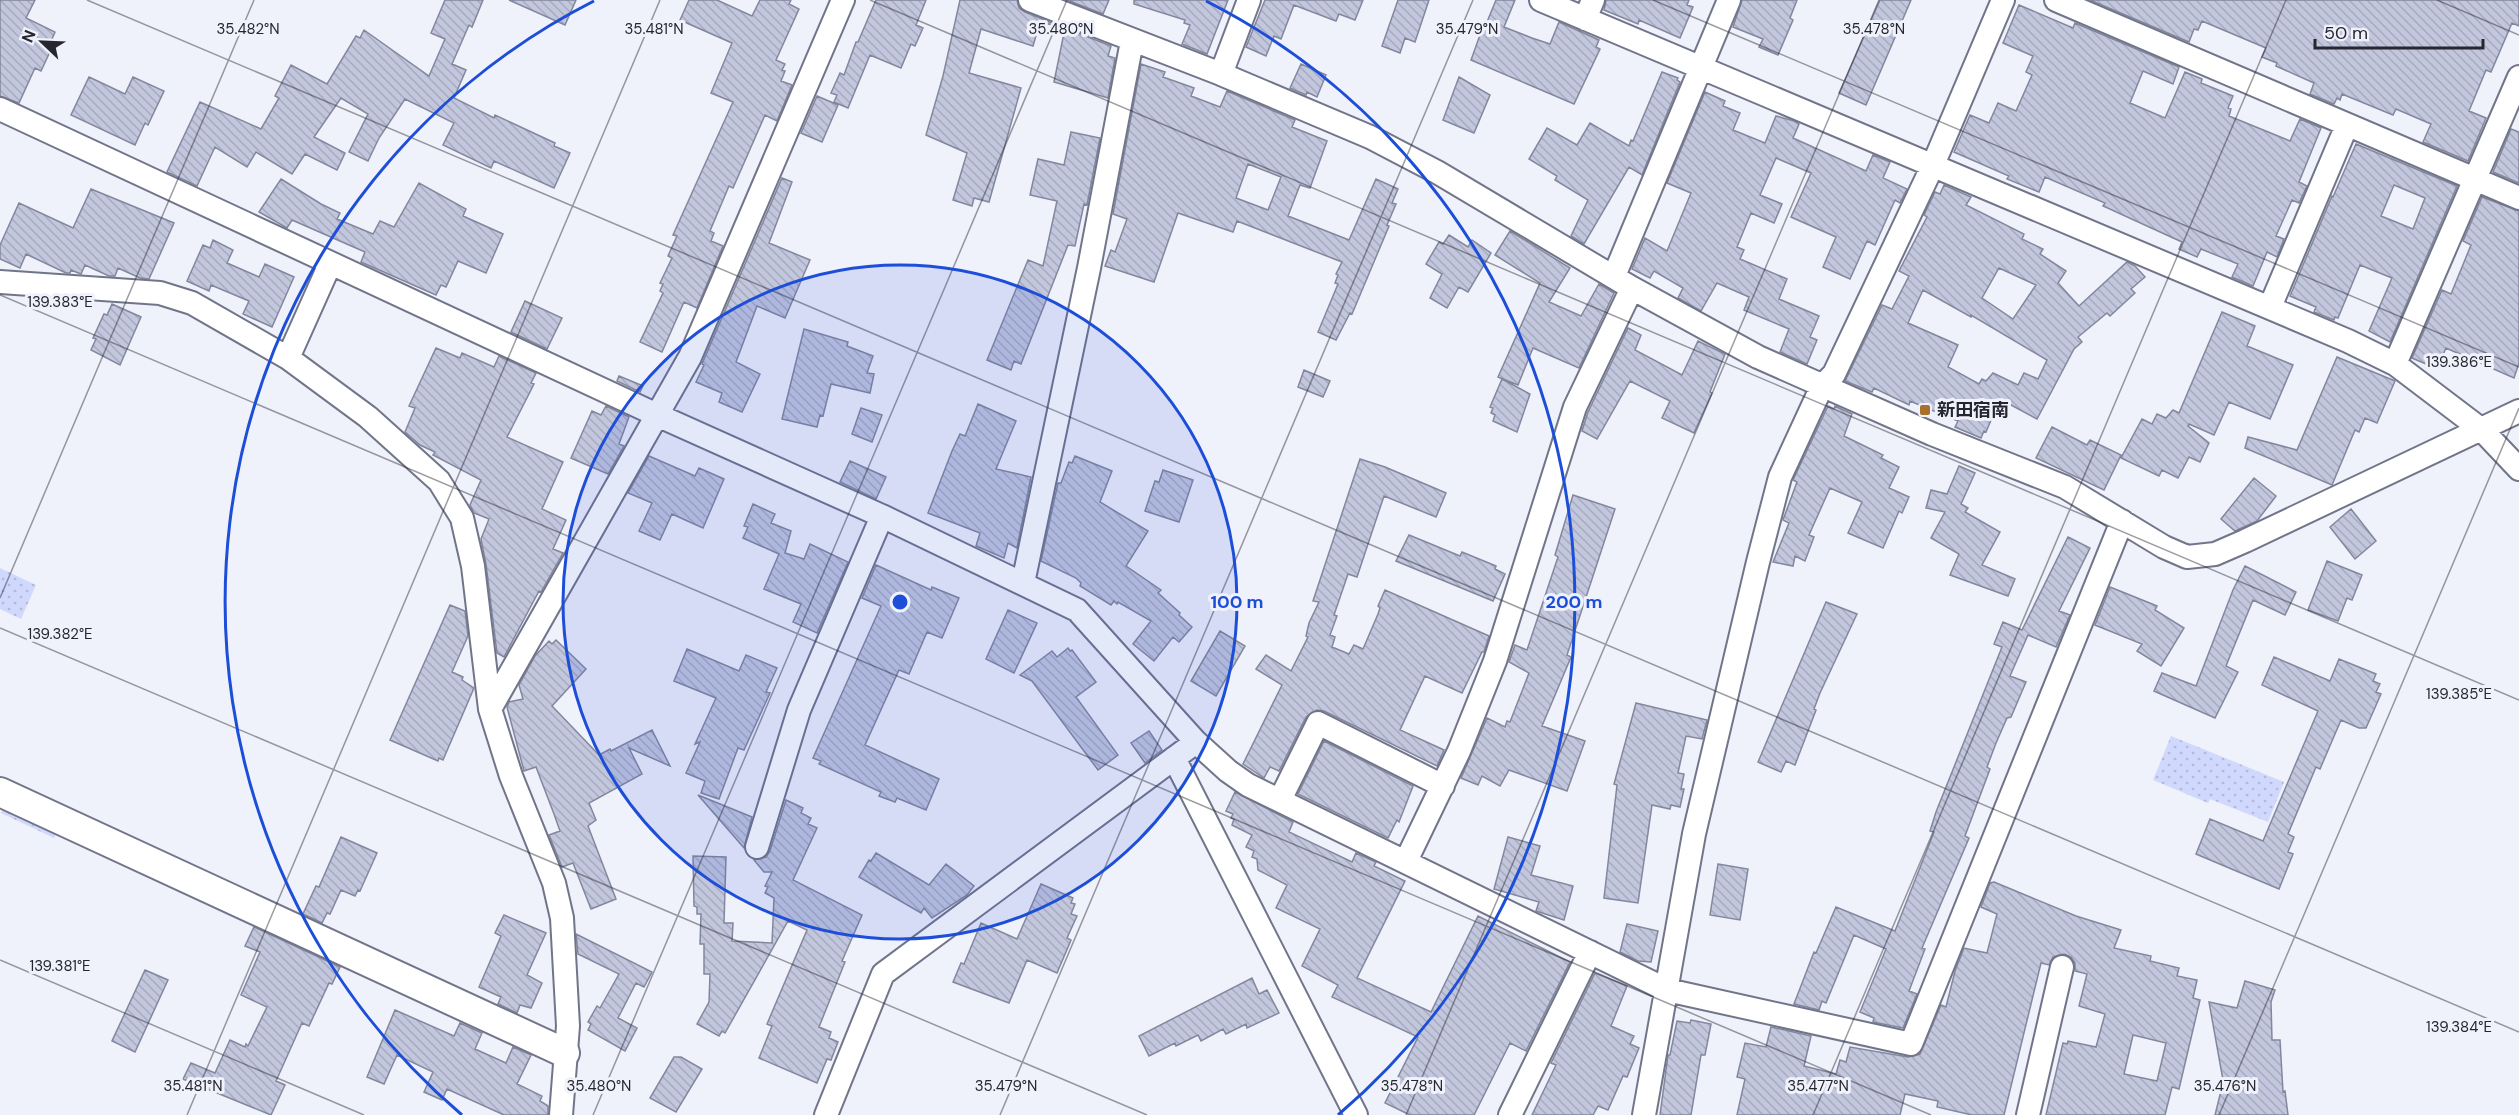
<svg xmlns="http://www.w3.org/2000/svg" width="2519" height="1115" font-family="'DM Sans','Noto Sans JP',sans-serif">
  <defs>
    <pattern id="green-dots" width="8" height="8" patternUnits="userSpaceOnUse" patternTransform="scale(1.5)"><rect width="8" height="8" fill="#d0d8fd"/><path d="M2 2h.1M6 6h.1" fill="none" stroke="#b2b9d9" stroke-width="1.8" stroke-linecap="round"/></pattern>
    <pattern id="building-back-hatch" width="6" height="6" patternUnits="userSpaceOnUse" patternTransform="scale(1.5)"><rect width="6" height="6" fill="#c2c7de"/><path d="M-1 5l2 2M0 0l6 6M5-1l2 2" fill="none" stroke="#a7abbf"/></pattern>
  </defs>
  <rect width="100%" height="100%" fill="#eff1fb"/>
  <!-- green -->
  <path fill="url(#green-dots)" d="M0,568L36,585L21,619L0,609Z
    M2171,736L2284,782L2268,822L2210,799L2208,803L2153,780Z
    M4,806L57,831L54,838L1,813Z"/>
  <!-- building -->
  <path fill="url(#building-back-hatch)" stroke="#83879d" stroke-width="1.5" fill-rule="evenodd" d="M0,0H35L26,18L55,32L52,39L55,41L41,71L35,68L19,103L0,96Z
    M445,0H483L472,27L469,25L452,64L466,70L454,98L494,118L495,115L555,143L554,146L570,153L554,188L494,161L491,168L443,145L454,123L405,99L379,138L368,161L349,152L368,114L341,98L314,137L345,153L337,170L305,154L292,174L256,152L247,167L215,147L197,186L167,172L200,102L261,129L279,98L275,96L291,65L327,84L356,36L360,38L364,30L429,76L445,39L431,33Z
    M509,0H576L565,25Z
    M689,0H717L752,16L760,0H791L789,4L799,9L776,60L785,64L782,70L785,71L781,81L792,85L777,121L765,115L733,188L729,186L710,231L714,233L711,241L723,246L697,308L684,302L662,352L640,342L663,293L660,291L663,284L660,283L672,258L668,256L677,236L673,235L733,102L711,93L732,43L680,20Z
    M876,0H926L916,25L923,28L915,46L911,44L901,68L870,55L848,108L834,102L837,95L831,93L840,73L844,75L856,42H858Z
    M960,0H1017L1019,8L1025,12L1065,28L1040,22L1033,46L981,29L969,73L1021,88L989,202L974,198L972,206L953,200L967,153L926,135L943,76Z
    M1067,0H1109L1103,14Z
    M1134,0H1228L1207,54L1182,44L1190,25L1184,23L1185,20L1134,4Z
    M1265,0H1363L1355,20L1339,14L1336,21L1294,5L1281,39L1274,36L1266,56L1246,47Z
    M1398,0H1429L1415,42L1405,38L1400,53L1382,46Z
    M1496,0H1515L1504,27L1532,38L1550,44L1559,22L1599,40L1596,47L1600,49L1574,104L1471,60L1485,21L1487,22Z
    M1606,0H1689L1687,5L1693,7L1680,38L1639,20L1638,24L1604,10Z
    M1742,0H1797L1790,18L1793,20L1778,55L1759,47L1763,39L1733,27Z
    M1880,0H1911L1866,105L1839,93Z
    M2090,0H2519V26L2512,23L2491,72L2486,70L2469,111L2486,118L2468,161L2423,142L2431,124L2396,109L2393,115L2342,94L2340,100L2337,98L2334,104L2310,94L2314,83L2276,66L2277,63L2262,57L2266,48L2202,21L2198,30L2194,29L2189,42Z
    M2019,5L2073,28L2075,23L2179,67L2173,84L2143,71L2130,103L2165,118L2185,72L2202,79L2201,83L2233,96L2228,108L2231,109L2229,116L2290,141L2300,119L2321,128L2299,182L2307,186L2299,203L2292,200L2276,236L2284,239L2277,257L2267,252L2253,286L2232,277L2238,264L2201,249L2197,257L2179,249L2182,242L2103,206L2105,203L2045,177L2039,192L2007,179L2009,176L1954,152L1970,115L1989,123L1998,103L2016,111L2032,75L2026,72L2033,56L2003,43Z
    M1065,28L1111,46L1108,56L1115,58L1108,98L1054,82Z
    M1141,64L1165,72L1163,77L1194,88L1191,96L1220,107L1227,91L1295,120L1292,127L1327,141L1310,188L1300,185L1288,216L1349,240L1376,179L1398,189L1392,203L1396,204L1387,225L1389,226L1376,257L1352,314L1350,313L1336,340L1318,332L1338,284L1335,283L1338,275L1336,274L1342,262L1237,221L1233,232L1178,213L1154,282L1105,266L1111,250L1115,252L1127,219L1113,214ZM1248,164L1281,177L1268,210L1236,198Z
    M1301,64L1326,75L1317,97L1307,92L1306,95L1290,88Z
    M1662,72L1678,78L1677,80L1680,82L1642,175L1629,167L1584,244L1571,236L1588,200L1555,180L1557,176L1529,159L1547,128L1577,145L1590,123L1629,146L1631,140L1633,141Z
    M89,77L125,94L133,77L164,91L148,125L145,123L135,145L71,115Z
    M1459,77L1490,95L1474,133L1443,120Z
    M1705,92L1725,101L1723,106L1740,113L1733,130L1765,143L1776,116L1794,121L1799,124L1793,138L1866,171L1873,155L1890,162L1883,178L1907,189L1900,203L1895,200L1875,245L1867,241L1850,279L1823,267L1836,237L1791,217L1811,173L1776,158L1760,195L1782,204L1774,223L1751,213L1737,247L1744,250L1740,259L1787,279L1779,299L1819,316L1810,337L1817,340L1807,364L1780,352L1789,329L1744,310L1749,297L1717,283L1701,311L1678,298L1683,288L1654,271L1650,278L1632,269L1645,238L1667,251L1691,193L1667,183Z
    M817,96L838,105L822,142L801,133Z
    M2511,129L2519,132V183L2493,172Z
    M1071,132L1100,138L1087,205L1084,204L1075,246L1068,245L1021,364L1014,361L1011,370L987,360L1028,260L1043,266L1057,201L1030,195L1038,159L1064,165Z
    M2356,144L2457,186L2390,342L2369,331L2392,278L2360,265L2338,318L2335,317L2334,320L2314,312L2316,307L2290,296L2332,196L2333,197ZM2394,185L2425,198L2413,229L2381,216Z
    M782,178L792,182L769,243L810,260L785,318L757,306L736,362L760,374L742,412L719,402L722,393L696,382L704,365L702,364Z
    M281,179L321,204L340,213L337,219L373,234L380,221L394,227L419,183L466,209L463,216L503,234L486,273L458,261L446,287L441,285L436,295L361,262L365,252L292,220L287,228L259,212Z
    M1944,185L1971,197L1966,205L2024,234L2022,239L2043,249L2040,254L2066,271L2058,283L2079,306L2127,262L2135,266L2145,277L2131,289L2135,293L2123,304L2110,316L2107,313L2078,337L2082,342L2074,349L2037,419L2000,399L1986,432L1984,431L1981,438L1955,427L1958,421L1910,401L1909,405L1874,388L1872,392L1845,381L1882,305L1892,309L1909,276L1899,271L1927,217L1924,215L1935,192L1940,194ZM1999,268L2036,285L2013,319L1982,298ZM1923,290L1971,317V315L2047,360L2038,379L2024,373L2018,385L1993,373L1986,381L1982,379L1979,384L1948,367L1958,345L1908,323Z
    M91,189L174,223L149,279L140,278L118,268L115,276H109L85,265L81,274L71,270L70,273H66L26,254L20,268L0,259V245L19,203L73,228Z
    M2482,197L2519,211V363L2514,378L2446,348L2442,357L2438,356L2433,367L2412,358L2442,290L2451,294L2471,245L2463,241Z
    M1510,231L1570,268L1549,302L1581,316L1599,284L1614,293L1579,368L1533,348L1518,385L1498,377L1540,283L1495,255Z
    M1449,235L1468,247L1472,240L1491,253L1468,292L1459,287L1447,308L1430,298L1442,274L1426,264L1439,242L1443,244Z
    M213,240L233,250L227,263L259,277L265,264L294,277L272,327L243,314L249,301L211,285L209,291L187,281L203,245L210,248Z
    M525,301L562,318L547,349L511,332Z
    M112,304L141,317L120,365L91,350L96,339L93,338L104,314L107,315Z
    M2222,312L2255,326L2247,346L2293,365L2270,419L2229,402L2214,435L2189,424L2188,426L2209,443L2200,462L2189,457L2178,478L2162,470L2159,476L2121,458L2142,419L2152,424L2157,414L2166,418L2173,410L2179,413Z
    M1628,328L1641,335L1635,350L1682,375L1698,341L1725,354L1710,392L1712,393L1694,433L1662,418L1670,401L1630,381L1597,439L1582,431L1588,412Z
    M804,329L848,342L847,346L873,356L867,373L874,374L870,393L831,384L823,416L820,415L817,427L782,419Z
    M436,348L460,358L462,353L494,367L499,356L536,373L531,383L534,384L507,437L563,462L542,509L566,520L553,549L563,553L541,592L539,591L504,657L497,653L486,564L481,539L489,519L474,513L470,505L481,480L433,455L435,452L420,445L405,432L415,408L409,406Z
    M2337,357L2395,381L2377,423L2365,418L2359,432L2355,430L2332,485L2245,448L2248,437L2297,450Z
    M1304,370L1330,381L1323,397L1298,387Z
    M619,376L643,386L640,392L617,381Z
    M1502,379L1530,394L1517,432L1493,421L1495,415L1491,413L1493,408L1490,407Z
    M978,404L1016,421L996,469L1031,477L1017,548L1008,543L1004,558L976,546L980,533L928,513L952,451L960,434L965,436Z
    M606,406L629,417L619,444L624,446L608,474L571,458L592,411L601,415Z
    M1828,406L1834,409L1835,406L1852,414L1844,436L1883,455L1881,458L1899,467L1889,488L1909,497L1902,513L1899,511L1883,548L1848,533L1862,502L1830,488L1809,535L1814,537L1805,561L1795,556L1793,566L1773,562L1789,523L1783,520L1797,482L1793,480Z
    M861,408L882,415L872,442L852,434Z
    M2052,427L2087,445L2090,440L2121,455L2104,490L2036,458Z
    M649,456L695,476L699,468L724,479L703,528L672,514L660,540L639,531L652,503L628,493Z
    M1075,456L1112,471L1100,502L1148,531L1126,566L1161,590L1158,593L1180,613L1179,615L1192,627L1179,642L1173,637L1154,661L1133,644L1151,621L1118,602L1117,604L1114,601L1111,605L1080,586L1081,583L1076,578L1041,561L1058,483H1061L1069,462L1072,463Z
    M1360,459L1385,467L1446,493L1436,517L1384,496L1357,577L1348,574L1334,615L1337,616L1330,635L1335,637L1332,647L1349,654L1354,645L1363,649L1378,614L1380,608L1378,606L1385,590L1489,636L1484,652H1482L1462,693L1425,676L1400,730L1444,750L1437,766L1324,711L1317,710L1306,717L1279,771L1270,767L1264,778L1243,764L1282,685L1256,669L1266,655L1291,671L1308,637L1306,636L1309,623L1319,602L1313,601Z
    M850,461L886,477L876,499L840,482Z
    M1959,466L1975,473L1961,504L1968,508L1965,512L2000,532L1982,565L2015,579L2008,596L1950,575L1959,554L1931,538L1945,512L1926,508L1931,490L1947,494Z
    M1163,470L1193,480L1179,522L1145,511L1155,481L1159,482Z
    M2254,478L2276,496L2257,521L2235,531L2221,519Z
    M1573,495L1615,509L1567,655L1571,657L1542,726L1585,741L1567,791L1509,770L1500,786L1482,776L1478,785L1461,778L1487,718L1505,727L1507,721L1510,722L1529,673L1509,662L1515,645L1527,650L1558,557L1555,555Z
    M753,504L775,514L771,523L791,531L785,553L804,559L810,544L848,562L817,633L793,622L801,604L764,589L779,554L743,538L748,527L744,526Z
    M2351,509L2376,541L2355,559L2330,527Z
    M1409,535L1460,556L1462,552L1496,566L1495,569L1505,574L1493,601L1396,561Z
    M2068,537L2090,548L2059,611L2070,615L2056,647L2028,635L2010,676L2026,682L2011,717L2007,718L1996,743L1987,767L1990,769L1965,836L1969,838L1922,948L1925,949L1909,991L1917,994L1903,1028L1873,1022L1874,1018L1860,1012L1886,949L1854,935L1826,1003L1822,1001L1819,1010L1794,1004L1814,952L1816,953L1836,907L1895,931L1934,832L1930,831L1936,812L2002,647L1994,644L2003,622L2022,630Z
    M2327,561L2362,575L2352,600L2347,598L2338,621L2308,610Z
    M876,565L931,590L932,587L959,598L942,638L927,632L909,674L899,670L865,745L939,779L926,810L897,798L895,802L879,796L881,792L819,764L821,761L813,758L881,606L862,598Z
    M2245,566L2296,592L2285,615L2253,600L2226,666L2238,672L2215,718L2154,691L2162,673L2196,686L2233,590Z
    M2110,587L2157,606L2155,610L2184,628L2161,666L2137,651L2142,644L2095,625Z
    M1826,602L1857,614L1820,693L1814,709L1816,710L1795,765L1786,761L1781,772L1758,762Z
    M450,605L465,611L468,636L452,672L463,677L462,680L474,688L443,760L439,758L438,761L390,740Z
    M1008,610L1037,623L1014,673L986,659Z
    M1220,631L1245,646L1216,696L1191,681Z
    M556,640L586,669L552,706L599,755L610,749L611,751L652,730L670,766L629,748L642,774L589,803L596,820L588,826L616,899L591,909L573,863L562,867L549,835L560,831L554,814L536,767L524,771L507,707L509,702L523,699L519,685L535,656L549,641L552,644Z
    M1068,648L1070,651L1072,650L1096,682L1076,697L1118,755L1098,770L1032,681L1020,675L1052,651L1057,657Z
    M687,649L739,671L746,655L777,668L766,692L770,693L744,750L738,748L719,799L701,793L705,781L686,773L700,742L695,744L716,698L674,681Z
    M2274,657L2330,681L2339,659L2376,674L2373,681L2380,684L2376,692L2381,694L2366,728H2359L2341,720L2320,769L2316,767L2288,834L2294,837L2288,852L2293,854L2279,889L2196,854L2210,819L2263,841L2318,711L2262,685Z
    M1636,703L1707,720L1702,739L1686,736L1678,773L1684,774L1681,789H1684L1680,807L1671,805L1670,809L1652,805L1638,903L1604,898L1617,785L1614,784Z
    M1149,731L1162,750L1145,763L1131,743Z
    M1324,741L1413,786L1399,822L1397,820L1388,838L1298,794Z
    M1235,792L1293,822L1289,832L1352,862L1356,853L1376,862L1374,866L1405,881L1357,978L1431,1012L1478,916L1570,962L1526,1051L1510,1043L1474,1115H1410L1385,1103L1418,1037L1332,997L1338,985L1302,966L1320,929L1276,908L1287,885L1258,870L1257,859L1252,857L1254,851L1246,847L1252,835L1232,825L1234,819L1231,818L1233,814L1226,811Z
    M698,795L752,817L744,848Z
    M786,800L803,808L801,813L811,818L808,824L817,828L793,880L862,915L842,961L845,962L819,1027L831,1032L829,1038L838,1042L831,1060L827,1059L817,1083L759,1058L772,1026L767,1024L807,930L788,921L725,1033L722,1031L719,1036L697,1024L709,1002L710,974H704V944H700L701,914H697V907L694,906L693,856L726,857L724,923H733L732,941L772,943L774,898L765,893L768,887L765,886L772,872H764L754,860L766,857L770,851Z
    M341,837L377,853L360,891L358,890L355,896L341,890L330,914L327,913L322,923L303,914L316,886L319,887Z
    M1508,837L1540,846L1531,875L1573,886L1564,920L1536,911L1539,902L1494,889Z
    M876,853L929,885L946,864L974,886L967,895L932,918L924,908L921,913L859,877L869,860L871,861Z
    M1718,864L1748,869L1740,920L1710,915Z
    M1994,882L2076,916L2121,930L2114,948L2151,956L2150,961L2179,968L2177,976L2197,980L2193,998L2200,1000L2179,1089L2172,1087L2165,1115H2046L2063,1043L2067,1044L2068,1041L2096,1047L2105,1014L2079,1006L2087,974L2075,971V963L2071,957L2064,954L2053,957L2049,965L2041,963L2004,1115H1972L1937,1107L1938,1101L1905,1094L1900,1115H1737L1745,1079L1737,1077L1745,1043L1766,1047L1771,1027L1811,1036L1804,1066L1836,1074L1840,1060L1846,1062L1850,1047L1908,1057L1920,1054L1941,1005L1946,1007L1955,971L1964,948L1987,953L1997,914L1981,907L1990,883ZM2133,1035L2166,1043L2157,1081L2124,1074Z
    M1041,884L1073,898L1071,903L1075,904L1071,914L1077,916L1067,938L1071,940L1057,973L1027,960L1009,1003L953,982L961,963L964,964L981,923L1017,939Z
    M504,915L546,933L527,975L542,983L531,1008L520,1005L517,1013L498,1004L501,997L479,987L501,936L495,933Z
    M1627,924L1658,931L1651,962L1638,961L1620,952Z
    M254,927L340,967L332,984L329,983L309,1026L302,1023L276,1081L285,1085L271,1115L183,1079L191,1063L215,1073L230,1040L245,1047L246,1044L248,1046L267,1007L241,995L260,952L245,946Z
    M576,934L652,972L644,987L636,983L618,1018L637,1028L625,1051L588,1030L591,1024L588,1022L597,1006L600,1008L619,974L578,954Z
    M145,970L168,980L135,1052L112,1041Z
    M1595,973L1627,986L1611,1026L1634,1036L1630,1044L1639,1048L1627,1077L1623,1076L1608,1110L1598,1106L1593,1115H1532L1556,1065L1551,1063Z
    M1252,978L1259,994L1267,990L1279,1013L1247,1028L1246,1024L1226,1034L1223,1029L1201,1041L1198,1035L1176,1046L1175,1043L1149,1056L1139,1036Z
    M2245,981L2275,990L2271,1002L2272,1040H2280L2283,1092L2285,1091L2288,1115H2215L2221,1091L2220,1081L2223,1080L2209,1002L2237,1008Z
    M395,1010L454,1036L460,1023L482,1033L475,1049L506,1063L513,1047L531,1055L517,1084L542,1096L540,1101L548,1106V1115H504L447,1089L442,1100L424,1092L433,1072L397,1055L384,1084L367,1077Z
    M1691,1020L1711,1024L1705,1055H1701L1691,1115H1660L1668,1055H1670L1677,1021L1690,1023Z
    M674,1057H681L702,1069L676,1112L650,1098Z"/>
  <g fill="none" stroke-linecap="round" stroke-linejoin="round">
    <!-- minor casing -->
    <g stroke="#71758a" stroke-width="26">
      <path id="minor" d="M1030,0L1221,74L1370,137L1437,172L1632,288L1758,357L1932,434L2065,487L2164,547L2187,557L2215,554L2245,541L2519,411
        M1541,0L2348,341L2395,364L2482,430L2519,469
        M2056,0L2519,198
        M1585,19L1593,0
        M1221,74L1249,0
        M0,109L657,415L882,516L1077,610L1196,742L1228,771L1248,785L1667,990L1911,1044L2122,521
        M1614,276L1729,0
        M0,282L160,293L192,303L288,358L368,417L439,481L462,518L473,566L490,709
        M2270,307L2347,125
        M288,358L330,264
        M2395,364L2519,77
        M1023,583L1089,268L1132,41
        M1174,758L1356,1115
        M1280,800L1318,723L1443,786
        M757,847L799,710L882,516
        M1406,861L1459,751L1495,661L1575,407L1632,288
        M561,1115L568,1026L562,918L554,883L511,776L490,709L690,357L843,0
        M826,1115L883,974L1196,742
        M1510,1115L1590,952
        M1644,1115L1694,834L1758,562L1780,477L1822,386L1834,374L1933,165L2003,0
        M2028,1115L2062,967"/>
    </g>
    <!-- tertiary casing -->
    <g stroke="#71758a" stroke-width="32">
      <path id="tertiary" d="M0,792L565,1053"/>
    </g>
    <!-- minor -->
    <use href="#minor" stroke="#fff" stroke-width="22"/>
    <!-- tertiary -->
    <use href="#tertiary" stroke="#fff" stroke-width="28"/>
  </g>
  <!-- ticks -->
  <path fill="none" stroke="#25262f" stroke-width="1.5" stroke-opacity="0.45" d="M87,0L2519,1032M870,0L2519,700M1653,0L2519,367M2437,0L2519,35M0,295L1931,1115M0,598L254,0M0,628L1147,1115M0,960L364,1115M187,1115L660,0M593,1115L1067,0M1000,1115L1473,0M1406,1115L1879,0M1813,1115L2286,0M2219,1115L2519,408"/>
  <!-- distance rings -->
  <circle cx="900" cy="602" r="337" fill="#1d4ed8" fill-opacity=".12"/>
  <g fill="none" stroke="#1d4ed8" stroke-width="3">
    <circle cx="900" cy="602" r="337"/>
    <path d="M462 1115A674 674 0 0 1 594 1M1206 1A674 674 0 0 1 1338 1115"/>
  </g>
  <!-- markers -->
  <rect fill="#a96f2e" stroke="#eff1fb" stroke-width="2" x="1919" y="404" width="12" height="12" rx="3"/>
  <g text-anchor="middle" stroke-width="6" stroke-linejoin="round" paint-order="stroke">
    <!-- poi labels -->
    <g font-size="18" font-weight="bold" fill="#25262f" stroke="#eff1fb" text-anchor="start">
      <text x="1937" y="416">新田宿南</text>
    </g>
  </g>
  <g font-size="15" text-anchor="middle" fill="#25262f" stroke="#eff1fb" stroke-width="6" stroke-linejoin="round" paint-order="stroke">
    <text x="248" y="34">35.482°N</text>
    <text x="654" y="34">35.481°N</text>
    <text x="1061" y="34">35.480°N</text>
    <text x="1467" y="34">35.479°N</text>
    <text x="1874" y="34">35.478°N</text>
    <text x="60" y="307">139.383°E</text>
    <text x="2459" y="367">139.386°E</text>
    <text x="60" y="639">139.382°E</text>
    <text x="2459" y="699">139.385°E</text>
    <text x="60" y="971">139.381°E</text>
    <text x="2459" y="1032">139.384°E</text>
    <text x="193" y="1091">35.481°N</text>
    <text x="599" y="1091">35.480°N</text>
    <text x="1006" y="1091">35.479°N</text>
    <text x="1412" y="1091">35.478°N</text>
    <text x="1818" y="1091">35.477°N</text>
    <text x="2225" y="1091">35.476°N</text>
  </g>
  <circle cx="900" cy="602" r="9" fill="#1d4ed8" stroke="#eff1fb" stroke-width="3"/>
  <g font-size="18" text-anchor="middle" font-weight="bold" fill="#1d4ed8" stroke="#eff1fb" stroke-width="6" stroke-linejoin="round" paint-order="stroke">
    <text x="1237" y="608">100 m</text>
    <text x="1574" y="608">200 m</text>
  </g>
  <!-- north arrow -->
  <g transform="translate(42 42) rotate(293)" stroke="#eff1fb" stroke-width="4.5" paint-order="stroke">
  <path d="M0-4.5L10 22L0 15L-10 22Z" fill="#25262f"/>
  <text y="-9" font-size="16" font-weight="bold" text-anchor="middle" fill="#25262f">N</text>
  </g>
  <!-- scale -->
  <path d="M2315 39v9h168v-9" fill="none" stroke="#25262f" stroke-width="3"/>
  <text x="2324" y="39" font-size="18" fill="#25262f" stroke="#eff1fb" stroke-width="4.5" paint-order="stroke">50 m</text>
</svg>
